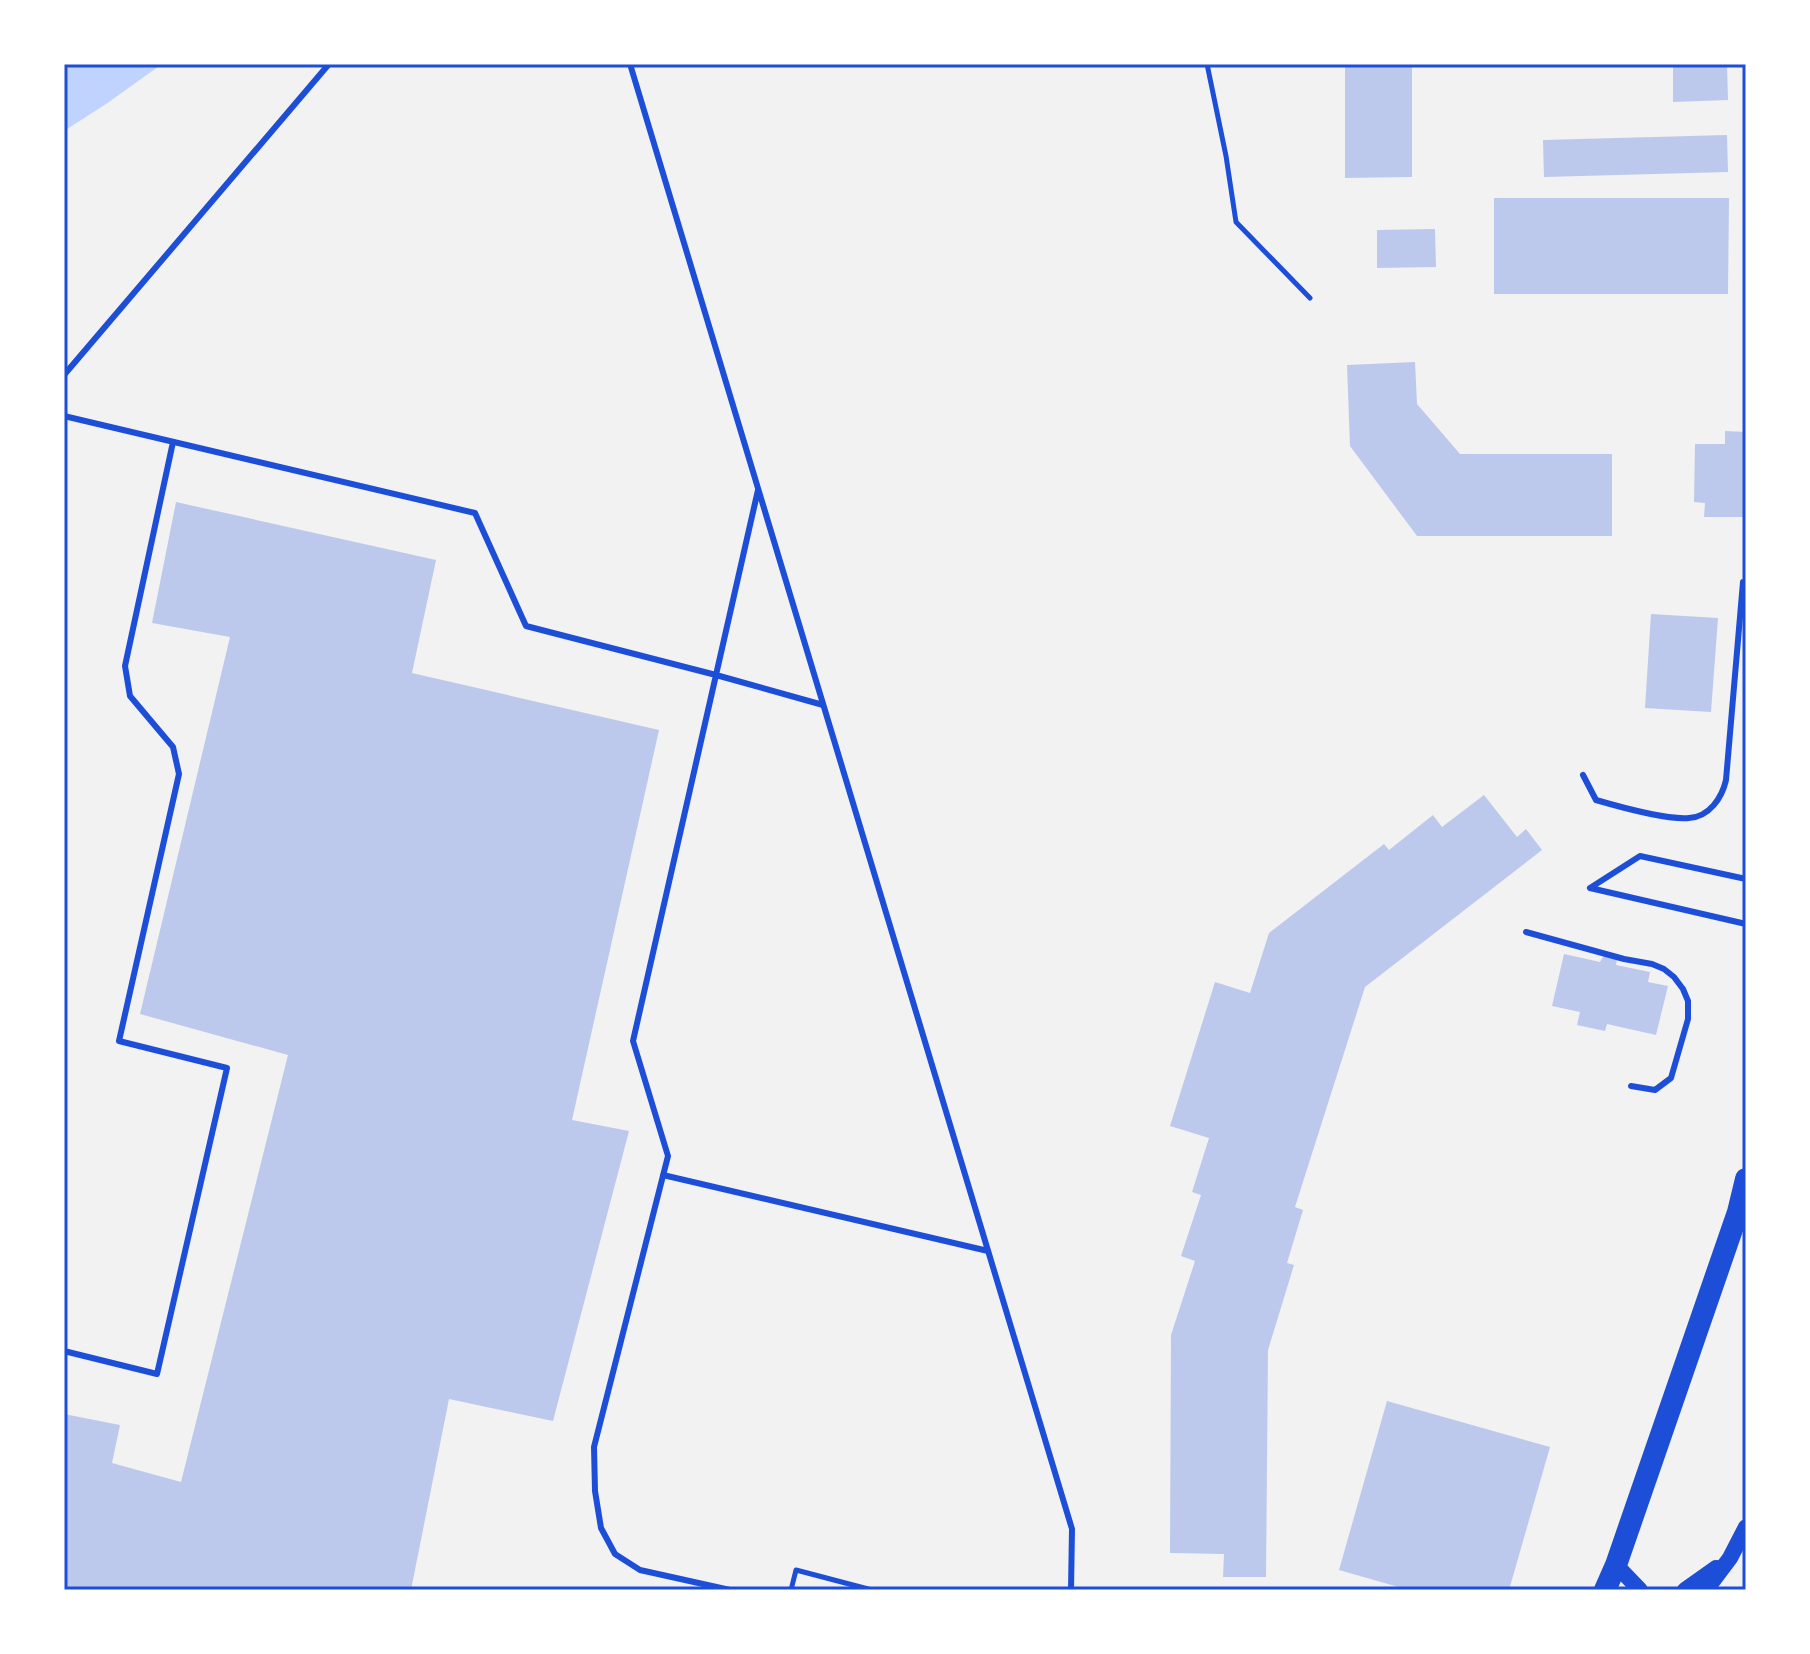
<svg xmlns="http://www.w3.org/2000/svg" width="1810" height="1654" font-family="'PT Sans',sans-serif">
  <rect width="100%" height="100%" fill="#f2f2f2"/>
  <!-- water -->
  <path fill="#bfd3fe" d="M64,64H162L106,104L64,131Z"/>
  <!-- building -->
  <path fill="#bdc9ec" d="M1345,64H1412V177L1345,178Z
    M1673,64H1727L1728,100L1673,102Z
    M1727,135L1728,172L1544,177L1543,140Z
    M1494,198H1729L1728,294H1494Z
    M1435,229L1436,267L1377,268V230Z
    M1415,362L1417,404L1460,454H1612V536H1417L1350,446L1347,365Z
    M1725,431L1746,432V517H1704L1705,503L1694,502L1695,444H1725Z
    M176,502L436,560L412,673L659,730L572,1120L629,1131L553,1421L449,1399L411,1590H64V1414L120,1425L112,1463L181,1482L288,1055L140,1014L230,637L152,623Z
    M1651,614L1718,618L1711,712L1645,708Z
    M1484,795L1517,837L1526,829L1542,850L1365,987L1295,1207L1303,1210L1287,1263L1294,1265L1268,1350L1266,1577H1223L1224,1554L1170,1553L1171,1335L1195,1261L1181,1256L1201,1195L1192,1192L1209,1138L1170,1126L1215,982L1250,993L1269,933L1384,844L1389,850L1433,815L1442,827Z
    M1564,954L1600,962L1604,955L1617,958L1616,965L1650,972L1648,982L1668,986L1656,1035L1607,1024L1605,1031L1577,1025L1580,1012L1552,1006Z
    M1387,1401L1550,1447L1509,1590H1409L1339,1570Z"/>
  <g fill="none" stroke-linecap="round" stroke-linejoin="round">
    <!-- path -->
    <path stroke="#1d4ed8" stroke-width="5" d="M1207,64L1226,156L1236,222L1310,298
      M791,1590L796,1570L872,1590"/>
    <!-- service -->
    <path stroke="#1d4ed8" stroke-width="6" d="M630,64L1072,1529L1071,1590
      M64,375L329,64
      M64,416L475,513L526,626L716,675L633,1041L668,1156L594,1447L595,1491L601,1528L615,1554L640,1570L730,1590
      M758,490L716,675L823,705
      M1583,775L1596,800C1620,807 1665,820 1689,818C1709,817 1722,798 1726,780L1743,582
      M1590,888L1640,856L1746,879
      M1590,888L1746,924
      M1526,932L1624,959L1652,964L1664,969L1674,977L1683,989L1688,1001V1019L1671,1078L1655,1090L1631,1086
      M663,1175L988,1251
      M64,1351L157,1374L227,1068L119,1041L179,774L173,747L130,696L125,666L173,442"/>
    <!-- secondary -->
    <path stroke="#1d4ed8" stroke-width="16" d="M1616,1565L1640,1590
      M1685,1590L1716,1568
      M1706,1590L1730,1558L1746,1527"/>
    <!-- trunk -->
    <path stroke="#1d4ed8" stroke-width="22" d="M1605,1590L1616,1565L1738,1212L1746,1179"/>
  </g>
  <!-- border -->
  <rect width="1810" height="1654" fill="none" stroke="#ffffff" stroke-width="132"/>
  <rect x="66" y="66" width="1678" height="1522" fill="none" stroke="#1d4ed8" stroke-width="3"/>
</svg>
